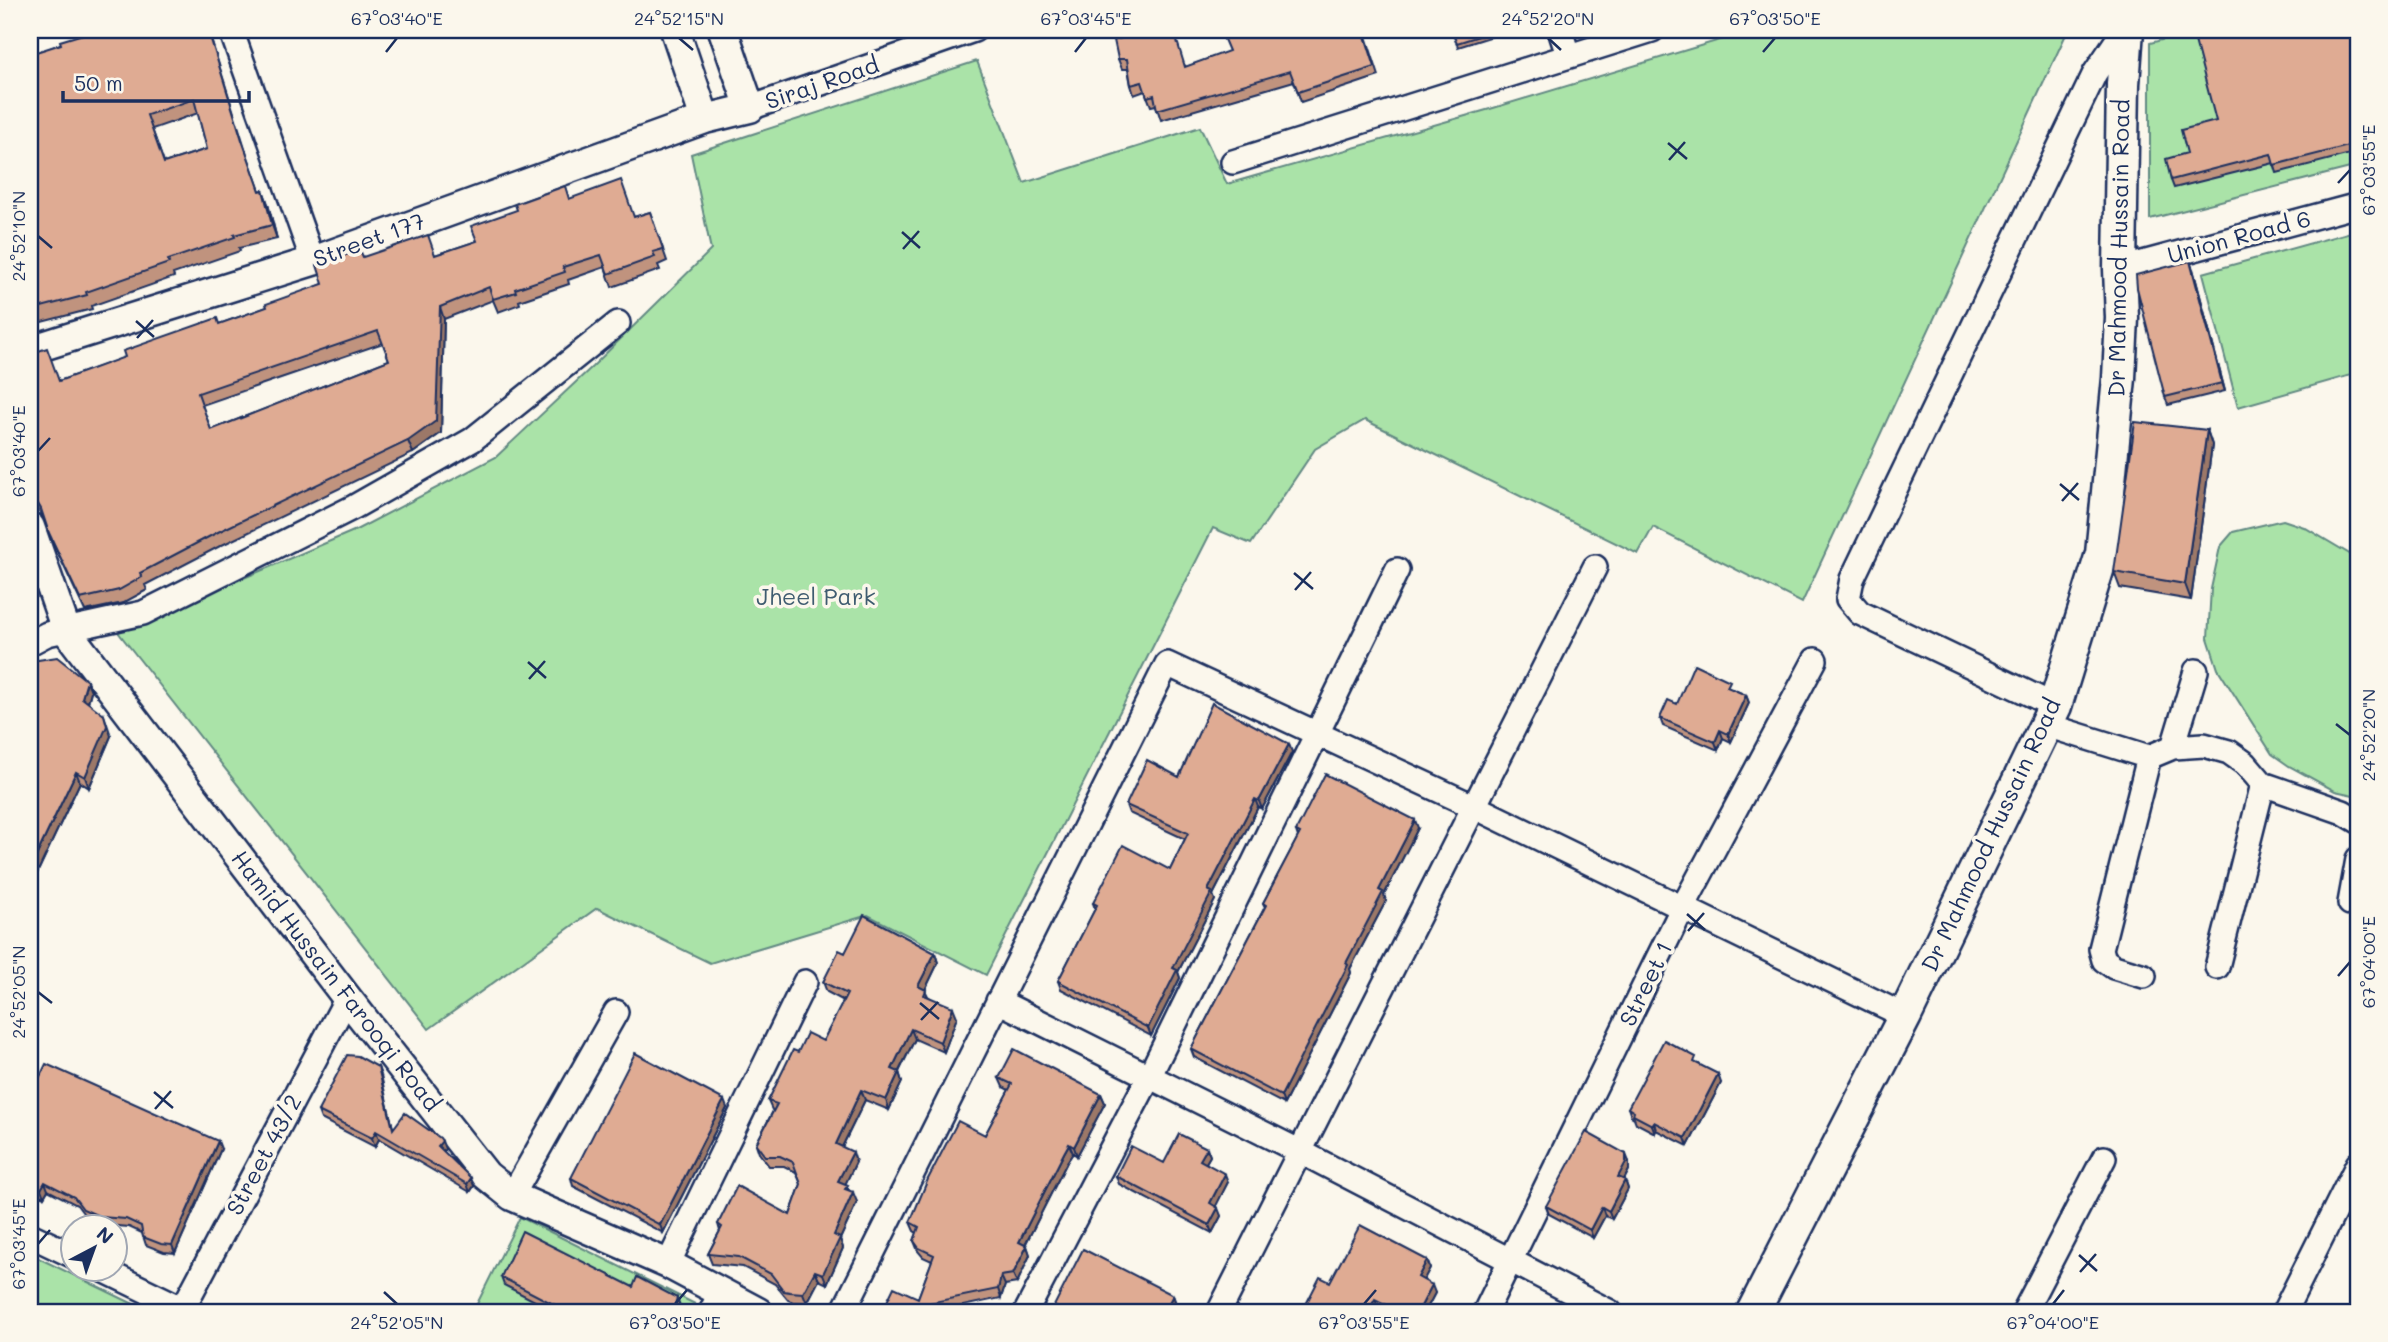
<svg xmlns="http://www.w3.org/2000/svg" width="2388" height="1342" font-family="Mali,sans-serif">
  <rect width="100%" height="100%" fill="#fbf7ec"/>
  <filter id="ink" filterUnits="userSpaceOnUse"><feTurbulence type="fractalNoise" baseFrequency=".0143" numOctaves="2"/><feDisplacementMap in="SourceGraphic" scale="14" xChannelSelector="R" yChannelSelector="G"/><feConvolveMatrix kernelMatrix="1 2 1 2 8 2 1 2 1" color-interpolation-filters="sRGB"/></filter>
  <g filter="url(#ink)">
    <!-- green -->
    <path fill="#aae3a8" stroke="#628983" stroke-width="2" d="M1753,30H2068L1802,603L1653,527L1638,554L1365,420L1315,449L1251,544L1213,528L986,975L868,915L710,963L597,908L429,1029L118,632L356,530L496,457L592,367L711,250L691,154L977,61L1024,183L1200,127L1227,184L1490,109Z
      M2200,30H2358V166L2150,219V43Z
      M2358,230V373L2238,407L2203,273Z
      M2283,520L2304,527L2358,559V796L2335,791L2289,766L2272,754L2218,669L2208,638L2211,589L2220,547L2233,532Z
      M520,1217L695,1304L691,1312H473Z
      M30,1254L150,1312H30Z"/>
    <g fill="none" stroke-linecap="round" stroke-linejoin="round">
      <!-- minor casing -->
      <g stroke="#1b2f5e" stroke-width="28">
        <path id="minor" d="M231,30L313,261
          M1560,30L1568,55
          M30,49L84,30
          M750,108L974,30
          M1233,162L1652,30
          M2120,269L2358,205
          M30,643L47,634L143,613L354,507L472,440L618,323
          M2055,706L1860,613L1848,599L1852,579L2095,73L2124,30
          M2046,725L2149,757L2173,747L2204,745L2229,752L2246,764L2263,784L2343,812L2358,821
          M2173,747L2196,671
          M2350,903L2358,859
          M2217,967L2263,784
          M2144,976L2114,967L2104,960L2101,949L2149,757
          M998,1001L1301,1152L1610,1312
          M512,1196L616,1012
          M30,1235L74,1256
          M668,1264L805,982
          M99,1268L190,1312
          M181,1312L347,998
          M711,1312L720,1293
          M843,1312L1167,664L1473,806L1905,1016
          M1026,1312L1149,1077L1397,570
          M1219,1312L1595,567
          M1485,1312L1683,907L1815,660
          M2024,1312L2104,1158
          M2284,1312L2358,1164"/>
      </g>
      <!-- tertiary casing -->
      <g stroke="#1b2f5e" stroke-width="33">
        <path id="tertiary" d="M675,30L705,119
          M30,350L313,261L705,119L750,108L723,30
          M30,527L66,630L347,998L486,1175L512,1196L668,1264L758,1312"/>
      </g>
      <!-- secondary casing -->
      <g stroke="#1b2f5e" stroke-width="37">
        <path id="secondary" d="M1753,1312L1905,1016L2055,706L2102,554L2119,378L2122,318L2120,269L2123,84L2127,30"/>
      </g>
      <!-- minor -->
      <use href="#minor" stroke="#fbf7ec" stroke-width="23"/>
      <!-- tertiary -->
      <use href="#tertiary" stroke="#fbf7ec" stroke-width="28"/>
      <!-- secondary -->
      <use href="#secondary" stroke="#fbf7ec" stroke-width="32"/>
    </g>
    <!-- wall -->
    <path fill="#c0937e" stroke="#1b2f5e" stroke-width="2" fill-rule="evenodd" d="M93,30H208L247,154L260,191L263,190L268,204L277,239L239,248L240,251L173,274L174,277L91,306L92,309L30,325V56L93,31ZM198,113L207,149L164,163L152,129Z
      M1364,30L1379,76L1301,102L1294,81L1161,120L1156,105L1151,106L1145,91L1134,95L1131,85L1128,69H1122L1118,59L1161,36L1186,67L1228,52Z
      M1452,30H1512L1458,47Z
      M2358,30V152L2277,173L2274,163L2174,188L2171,180L2187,153L2216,121L2336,31Z
      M569,199L634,217L650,212L667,261L658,265L660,270L612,287L605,267L568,280L569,284L519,301L520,304L498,312L493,300L444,319L441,433L413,453L222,545L145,585L147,590L123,603L85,611L54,545L45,521L30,495V354L59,381L267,307L323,284L363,257L435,255L477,241ZM383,343L389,360L211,430L202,405Z
      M2193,269L2225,391L2168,405L2165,397Z
      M2207,430L2212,445L2191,600L2120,588L2114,572Z
      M30,665L87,681L91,691L88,703L111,736L89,788L80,782L30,888Z
      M1732,689L1746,695L1749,703L1731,742L1723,738L1718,750L1663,726L1660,718L1677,704Z
      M1292,752L1262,809L1258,807L1213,895L1215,900L1178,972L1180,978L1151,1036L1061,989L1058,981L1095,909L1093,903L1170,870L1185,839L1129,813L1126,805L1179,777Z
      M1418,828L1384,895L1386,901L1350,969L1351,973L1284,1104L1194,1057L1191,1049L1265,907L1263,903L1298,837L1296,831Z
      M845,953H935L938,963L925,990L928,996L957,1017L944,1052L915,1039L899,1072L902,1082L889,1110L865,1100L842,1147L856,1162L845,1184L857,1202L840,1239L843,1248L827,1284L819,1280L807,1303L793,1302L788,1300L775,1284L743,1267L712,1264L708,1254L720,1231L718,1224L790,1215L801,1184L796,1172L784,1166H769L759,1153L756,1144L773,1111L772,1110L768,1101L798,1052L823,1041L844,1001L827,992L823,982Z
      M1699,1064L1721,1083L1688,1146L1656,1130L1655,1133L1636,1123L1634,1118L1631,1116L1628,1108Z
      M378,1067L393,1128L445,1149L443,1151L474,1186L470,1192L379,1139L375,1147L321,1119L318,1111Z
      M999,1078L1101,1094L1105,1103L1077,1156L1073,1153L1067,1162L1025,1245L1027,1246L1030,1255L1017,1283L1005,1285L1001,1298L944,1310L918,1298L932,1261L923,1257L918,1251L914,1241L917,1233L914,1231L910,1222L985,1135L1009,1090L1003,1087Z
      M30,1097L221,1149L175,1253L164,1252L146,1245L142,1233L129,1227L104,1225L86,1217L77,1205L48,1190L44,1197L30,1191Z
      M727,1108L663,1233L573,1186L571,1178Z
      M1207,1148L1210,1156L1206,1163L1228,1182L1215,1206L1221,1216L1212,1233L1119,1184L1116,1176L1164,1163Z
      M1629,1162V1170L1624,1180H1625L1628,1189L1612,1219L1605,1216L1593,1238L1549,1214L1546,1206Z
      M1427,1260L1430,1268L1423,1280L1435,1293L1425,1312H1388L1378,1307L1375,1312H1302L1330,1282Z
      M501,1277L633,1287L680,1307L678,1312H556L504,1285Z
      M1173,1295L1176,1304L1171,1312H1056L1054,1306Z"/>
    <!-- shaded-wall -->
    <path fill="#9c7867" stroke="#1b2f5e" stroke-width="2" d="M263,190L268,204L277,239L272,225Z
      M2190,261L2193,269L2225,391L2222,383Z
      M440,307L444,319L441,433L413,453L408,441Z
      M2207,430L2212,445L2191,600L2185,584Z
      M87,681L91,691L86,709L82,698Z
      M1746,695L1749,703L1731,742L1728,734Z
      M104,715L111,736L89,788L85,777Z
      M1720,730L1723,738L1718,750L1715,742Z
      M1289,744L1292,752L1262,809L1259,801Z
      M76,772L80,782L30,888V869Z
      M1255,799L1258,807L1213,895L1215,900L1178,972L1180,978L1151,1036L1148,1028L1173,968L1208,890Z
      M1415,820L1418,828L1384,895L1386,901L1350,969L1351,973L1284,1104L1281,1096L1346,963L1379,890Z
      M935,953L938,963L922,996L918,986Z
      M953,1007L957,1017L944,1052L940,1042Z
      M911,1029L915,1039L895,1079L892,1069Z
      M378,1067L381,1075L395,1138L393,1129Z
      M899,1072L902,1082L889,1110L886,1100Z
      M1718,1074L1721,1083L1688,1146L1685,1138Z
      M861,1090L865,1100L839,1153L836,1144Z
      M1101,1094L1105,1103L1077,1156L1074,1147Z
      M724,1100L727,1108L663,1233L660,1225Z
      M1654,1122L1656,1130L1655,1133L1652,1125Z
      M376,1131L379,1139L375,1147L372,1138Z
      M218,1141L221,1149L175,1253L172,1245Z
      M442,1141L445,1149L441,1154L438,1146Z
      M1069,1144L1073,1153L1067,1162L1022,1251L1019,1242L1064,1153Z
      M1207,1148L1210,1156L1203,1168L1200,1160Z
      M853,1152L856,1162L842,1191L838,1181Z
      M1626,1154L1629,1162V1170L1621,1185L1618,1177Z
      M1225,1174L1228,1182L1213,1212L1210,1203Z
      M471,1178L474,1186L470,1192L467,1184Z
      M1625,1180L1628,1189L1612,1219L1609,1211Z
      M45,1182L48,1190L44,1197L41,1189Z
      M853,1192L857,1202L840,1239L843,1248L827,1284L823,1274L834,1235Z
      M1602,1207L1605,1216L1593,1238L1590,1230Z
      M1218,1208L1221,1216L1212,1233L1209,1225Z
      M1027,1246L1030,1255L1017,1283L1013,1274Z
      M1427,1260L1430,1268L1421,1285L1418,1277Z
      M815,1271L819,1280L807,1303L803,1293Z
      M1001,1276L1005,1285L1001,1298L998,1289Z
      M1432,1285L1435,1293L1425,1312H1418Z
      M1173,1295L1176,1304L1171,1312H1164Z
      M677,1298L680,1307L678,1312H672Z
      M1375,1299L1378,1307L1375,1312H1368Z"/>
    <!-- building -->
    <path fill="#dfab93" stroke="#1b2f5e" stroke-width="2" fill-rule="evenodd" d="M93,30H208L242,140L260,191L263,190L272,225L234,235L235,237L168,260L169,263L86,292L87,295L30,310V56L36,54V52L61,44L60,41L93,31ZM194,99L207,149L164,163L147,115Z
      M1153,30H1158L1160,36L1174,31L1185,67L1229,51L1220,30H1363L1375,67L1298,92L1290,71L1157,110L1154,95L1147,97L1142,82L1131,85L1127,59H1118L1114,40Z
      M1452,30H1498L1457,43Z
      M2205,30H2335V31L2341,30H2358V146H2356V144L2274,165L2271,154L2171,180L2166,159L2187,153L2181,130L2216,121L2193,33Z
      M621,180L634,217L650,212L663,249L653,252L655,257L608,274L601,255L563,267L565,272L515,289L516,292L493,299L489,287L440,307L436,421L408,441L218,532L140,573L142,577L119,590L80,599L49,533L41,509L30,490V354L47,348L59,381L125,357L123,351L217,318L219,324L267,307L266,304L323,284L317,265L360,250L363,257L428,235L435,255L477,241L471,226L517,210L515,204L565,186L569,199ZM378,331L389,360L211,430L198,393Z
      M2190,261L2222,383L2165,397L2137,288L2136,275Z
      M2135,422L2207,430L2185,584L2114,572Z
      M57,657L87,681L82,698L104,715L107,726L85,777L76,772L30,869V665L32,661Z
      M1694,664L1730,681L1727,687L1746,695L1728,734L1720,730L1715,742L1660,718L1668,700L1677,704Z
      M1212,703L1289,744L1259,801L1255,799L1208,890L1212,892L1173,968L1177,970L1148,1028L1058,981L1097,905L1093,903L1123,845L1170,870L1188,833L1126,805L1147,760L1179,777Z
      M1325,774L1415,820L1379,890L1383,892L1346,963L1348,965L1281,1096L1191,1049L1266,905L1263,903L1300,833L1296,831Z
      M864,915L935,953L918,986L926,990L924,995L953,1007L940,1042L911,1029L892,1069L899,1072L886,1100L861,1090L836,1144L853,1152L838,1181L848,1185L845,1189L853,1192L834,1235L840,1238L823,1274L815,1271L803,1293L790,1292L784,1291L771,1274L739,1257L708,1254L722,1227L718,1224L737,1186L790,1215L801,1184L793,1162L780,1156H765L756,1144L777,1104L768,1101L793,1050L798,1052L807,1033L823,1041L847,994L823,982L839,950L845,953Z
      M1664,1040L1696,1057L1694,1062L1718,1074L1685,1138L1654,1122L1652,1125L1633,1115L1634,1112L1628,1108Z
      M1014,1049L1101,1094L1074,1147L1069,1144L1064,1153L1019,1242L1027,1246L1013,1274L1001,1276L998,1289L929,1303L950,1312H882L894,1287L918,1298L934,1255L919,1248L914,1241L919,1227L910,1222L928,1179L958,1121L985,1135L1012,1084L999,1078Z
      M635,1053L724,1100L660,1225L571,1178Z
      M347,1055L358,1056L378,1067L393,1129L405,1113L440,1138L442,1141L438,1146L471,1178L467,1184L376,1131L372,1138L318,1111Z
      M46,1064L218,1141L172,1245L161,1244L143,1237L141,1226L126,1219L101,1217L83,1209L74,1197L45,1182L41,1189L30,1184V1097Z
      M1586,1132L1626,1154V1162L1618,1177L1625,1180L1609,1211L1602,1207L1590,1230L1546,1206Z
      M1179,1134L1207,1148L1200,1160L1225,1174L1210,1203L1218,1208L1209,1225L1116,1176L1131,1146L1164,1163Z
      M1360,1225L1427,1260L1418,1277L1432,1285L1418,1312H1401L1375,1299L1368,1312H1302L1320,1277L1330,1282Z
      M522,1231L633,1287L637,1277L677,1298L672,1312H559L561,1308L501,1277Z
      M1083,1249L1173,1295L1164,1312H1065L1054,1306Z"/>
  </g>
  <!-- ticks -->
  <path fill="none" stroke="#1b2f5e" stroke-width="2.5" d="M679,38L693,50M1548,38L1561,50M386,52L397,38M1075,52L1086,38M1763,52L1775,38M1668,143L1687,159M1669,160L1685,142M2338,183L2350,170M902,232L920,248M38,236L52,248M903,249L919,231M136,321L154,337M137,338L153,320M38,451L50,438M2060,484L2079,500M2062,501L2078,483M1294,573L1313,589M1295,590L1311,572M528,662L546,678M529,679L545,661M2336,724L2350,735M1687,914L1705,930M1688,931L1704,913M2338,976L2350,962M38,992L52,1003M920,1003L939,1019M921,1020L938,1002M154,1092L173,1108M155,1109L171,1091M38,1244L50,1230M2079,1255L2097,1271M2080,1272L2096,1254M384,1292L397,1304M675,1304L687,1290M1364,1304L1376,1290M2053,1304L2064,1290"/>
  <g text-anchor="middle" stroke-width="7" stroke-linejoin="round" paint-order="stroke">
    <!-- street labels -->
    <g font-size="23" fill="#1b2f5e" stroke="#fbf7ec">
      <text transform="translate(822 83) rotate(-19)" y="8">Siraj Road</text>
      <text transform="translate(2239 237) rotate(-15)" y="8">Union Road 6</text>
      <text transform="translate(369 240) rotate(-20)" y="8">Street 177</text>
      <text transform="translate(2119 248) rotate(-89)" y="8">Dr Mahmood Hussain Road</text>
      <text transform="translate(1991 835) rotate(-65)" y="8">Dr Mahmood Hussain Road</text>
      <text transform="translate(336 981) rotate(52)" y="8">Hamid Hussain Farooqi Road</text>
      <text transform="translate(1646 984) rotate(-64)" y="8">Street 1</text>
      <text transform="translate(264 1155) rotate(-62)" y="8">Street 43/2</text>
    </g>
    <!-- park labels -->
    <g font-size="23" fill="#3f5c70" stroke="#fbf7ec">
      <text x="816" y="605">Jheel Park</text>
    </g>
  </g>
  <!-- margin -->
  <rect width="2388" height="1342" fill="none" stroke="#fbf7ec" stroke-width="77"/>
  <!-- north arrow -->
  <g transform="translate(94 1248) rotate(41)"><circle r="33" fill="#fbf7ec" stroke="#a1a7b3" stroke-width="2"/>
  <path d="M0-5L12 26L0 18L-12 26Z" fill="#1b2f5e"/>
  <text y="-10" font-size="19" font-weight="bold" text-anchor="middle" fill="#1b2f5e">N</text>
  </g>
  <!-- scale -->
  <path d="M63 91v10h186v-10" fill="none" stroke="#1b2f5e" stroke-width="3.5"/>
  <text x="74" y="91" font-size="21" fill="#1b2f5e" stroke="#fbf7ec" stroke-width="5" paint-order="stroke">50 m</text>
  <rect x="38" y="38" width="2312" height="1266" fill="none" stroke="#1b2f5e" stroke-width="2.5"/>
  <g font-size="18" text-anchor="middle" fill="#1b2f5e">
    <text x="397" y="25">67°03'40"E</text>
    <text x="679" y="25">24°52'15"N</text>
    <text x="1086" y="25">67°03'45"E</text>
    <text x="1548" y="25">24°52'20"N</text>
    <text x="1775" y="25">67°03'50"E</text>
    <text transform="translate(2369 170) rotate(-90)" y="6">67°03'55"E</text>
    <text transform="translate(19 236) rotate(-90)" y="6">24°52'10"N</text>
    <text transform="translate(19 451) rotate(-90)" y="6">67°03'40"E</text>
    <text transform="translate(2369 735) rotate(-90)" y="6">24°52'20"N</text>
    <text transform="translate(2369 962) rotate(-90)" y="6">67°04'00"E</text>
    <text transform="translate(19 992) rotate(-90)" y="6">24°52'05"N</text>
    <text transform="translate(19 1244) rotate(-90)" y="6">67°03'45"E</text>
    <text x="397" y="1329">24°52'05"N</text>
    <text x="675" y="1329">67°03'50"E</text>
    <text x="1364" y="1329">67°03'55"E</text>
    <text x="2053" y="1329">67°04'00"E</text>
  </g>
</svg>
